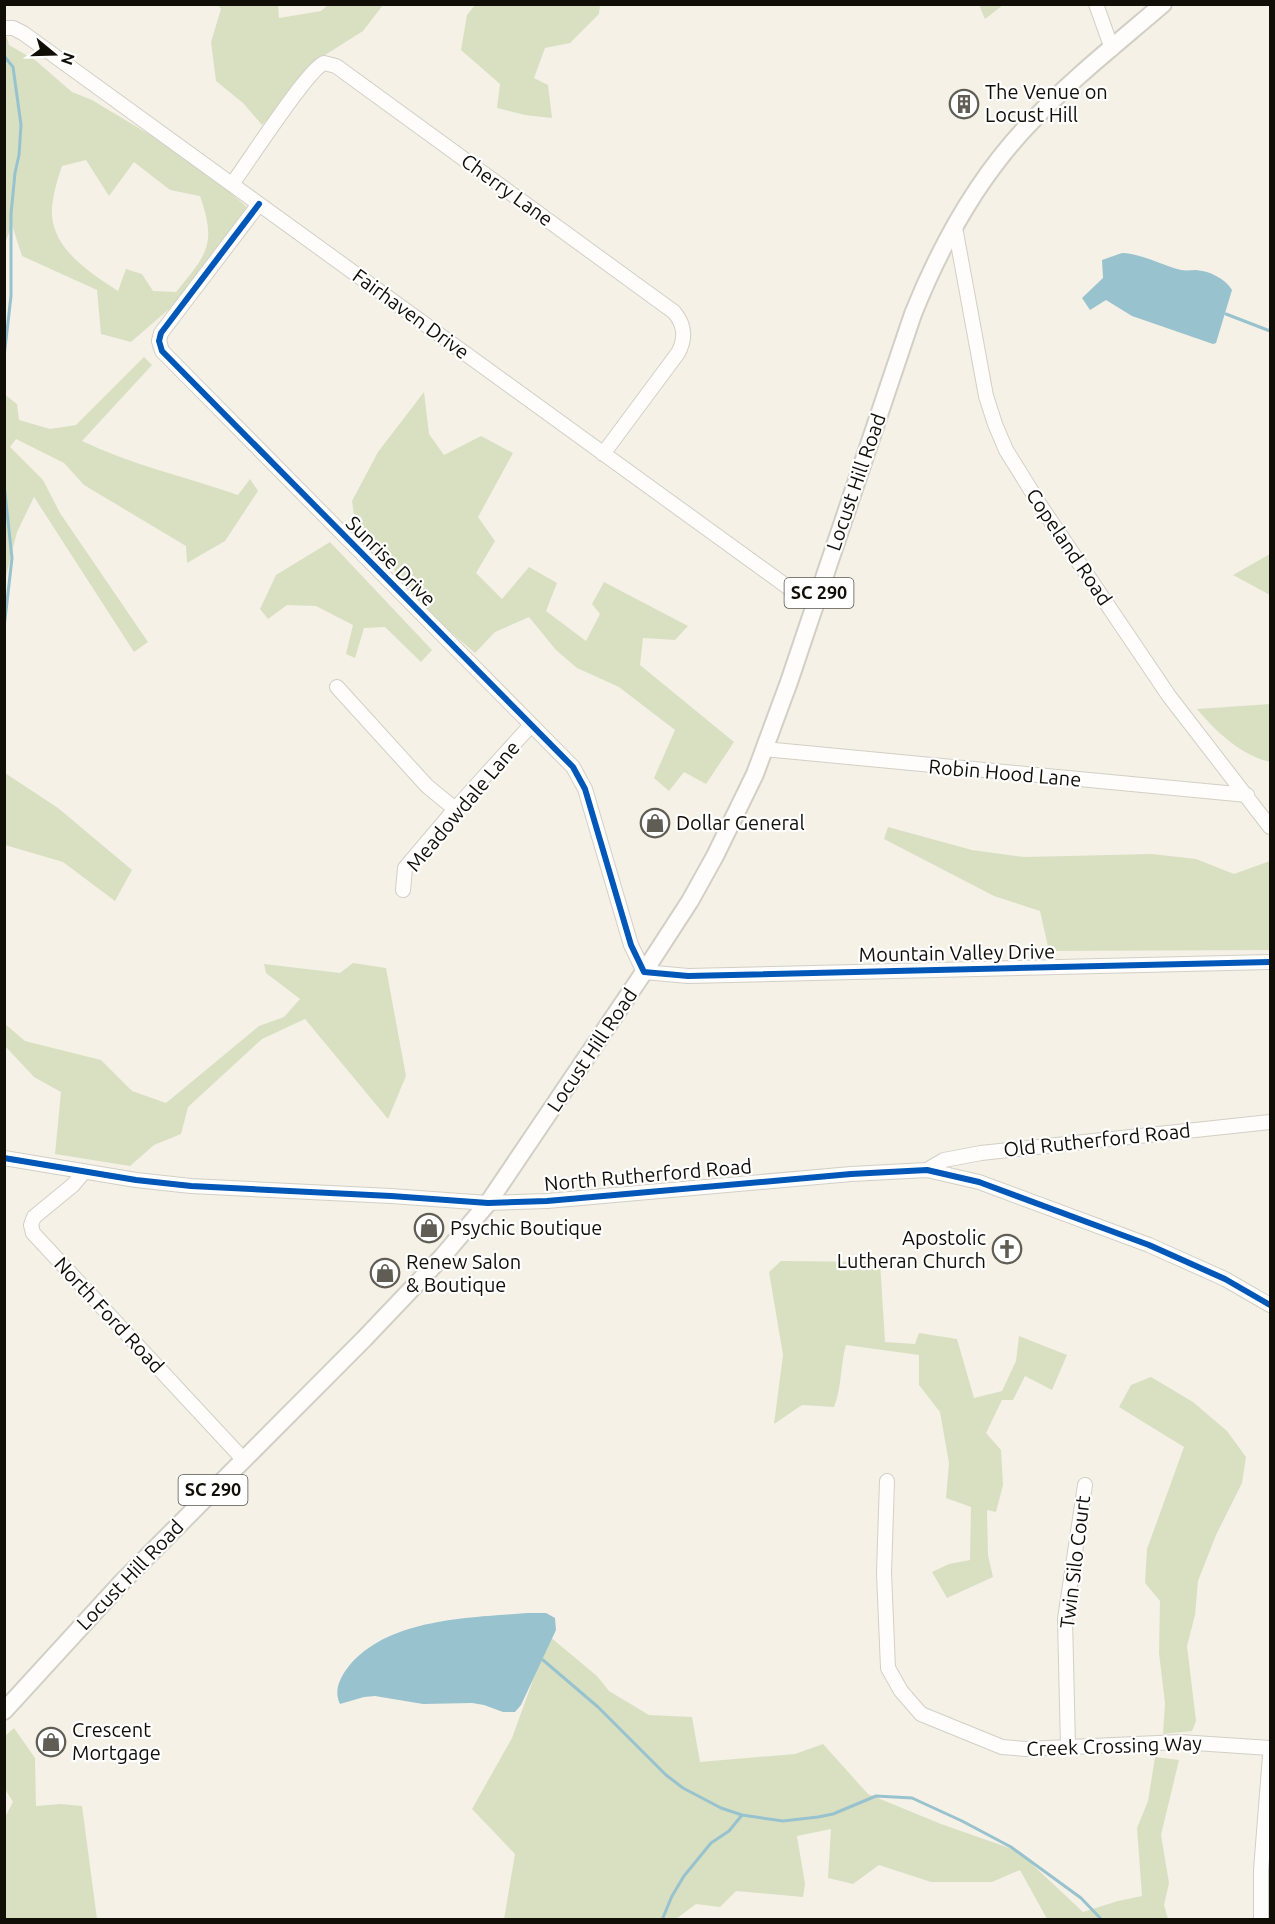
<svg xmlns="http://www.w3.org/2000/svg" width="1275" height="1924" font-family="Ubuntu,sans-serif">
  <rect width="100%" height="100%" fill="#f5f1e6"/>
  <!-- green -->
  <path fill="#d9e0c2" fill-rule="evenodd" d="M218,5H278L279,18L321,11L328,5H383L363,31L325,55L262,125L243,103L216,81L211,42L221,9Z
    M475,5H600L599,14L570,43L545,48L534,78L548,85L552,118L525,115L497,108L500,84L461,50L467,15Z
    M979,5H1003L985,19Z
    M7,37L9,45L35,60L72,92L92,100L162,142L223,186L249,209L176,303L131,342L101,334L97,290L22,256L12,225L5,243V38ZM86,160L109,196L134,162L170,190L200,196C217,245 207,254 176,292L153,291L142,274L126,269L118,291C91,273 55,251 52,216C51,200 57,181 62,166Z
    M144,357L152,365L82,441C132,465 186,477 238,495L250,479L258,491L225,541L187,563L186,546L84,485L64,463L16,439L10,447L43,480L60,513L148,642L134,652L34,497L17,532L5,580L4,394L17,404L19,420L50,429L76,425Z
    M424,392L429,434L444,455L481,436L513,453L478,517L495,541L476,573L502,599L529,567L557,583L546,611L586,641L600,614L592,604L604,582L688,626L675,640L643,638L640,665L734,742L706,784L684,772L669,791L654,778L675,730L619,687L577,668L556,650L529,617L495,632L475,653L432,616L355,522L352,501L378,452Z
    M330,542L432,650L421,662L385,627L364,628L355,658L346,654L353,625L316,606L287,605L268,619L260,609L276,575Z
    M1270,554V595L1233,575Z
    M1270,704V762C1241,755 1216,732 1197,709Z
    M5,773L58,808L132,870L115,901L63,862L5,845Z
    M888,827L972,850L1024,857L1152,854L1196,859L1234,874L1270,861V950L1049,951L1040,911L994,896L884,839Z
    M353,963L386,968L406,1076L388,1119L305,1019L262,1039L188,1107L181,1134L154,1145L130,1166L55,1154L61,1092L34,1077L5,1046V1024L25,1041L101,1060L132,1091L166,1103L259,1026L284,1017L300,999L266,973L264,964L340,973Z
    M781,1261L880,1262L885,1342L915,1344L919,1333L957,1339L974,1398L1002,1391L1016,1361L1019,1336L1067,1355L1052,1390L1025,1376L1013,1400H1002L986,1433L1001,1450L1003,1485L996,1512L987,1510L988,1555L993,1577L947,1598L932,1572L949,1564L970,1560L971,1507L946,1498L949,1463L940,1412L919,1385V1355L846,1345C840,1366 842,1387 834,1407L802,1405L774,1424L783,1355L769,1272Z
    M1151,1377L1193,1402L1227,1431L1246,1457L1242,1483L1216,1535L1198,1581L1195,1615L1187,1646L1196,1721L1192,1731L1163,1734L1165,1703L1159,1653L1160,1601L1145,1583L1147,1549L1184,1447L1119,1407L1131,1385Z
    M549,1636L597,1676L609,1691L649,1715L692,1717L700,1762L795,1754L823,1744L868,1794L941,1824L1018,1851L1083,1912L1118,1901L1142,1896L1137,1828L1148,1801L1155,1757L1179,1760L1161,1835L1169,1883L1164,1905L1168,1919H1047L1020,1870L992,1882H931L879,1865L853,1884L828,1878L831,1829L797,1836L805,1884L803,1897L736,1891L720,1907L696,1904L676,1919H504L515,1854L472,1809L512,1738Z
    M14,1728L35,1758L36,1806L61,1804L82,1806L97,1919H5V1817L13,1802L5,1789V1736Z"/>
  <!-- water -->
  <path fill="#98c2ce" d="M1122,253C1144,254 1160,265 1181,270C1186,271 1191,270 1196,270C1209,271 1225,278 1232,290L1216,343L1213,344L1132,316L1106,300L1090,310L1082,298L1103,278L1102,260Z
    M527,1613H546L555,1618L556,1630L521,1705L515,1712H503L484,1705L472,1703L423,1704L375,1696L364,1697L340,1704C334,1692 339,1680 346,1670C384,1618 469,1618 527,1613Z"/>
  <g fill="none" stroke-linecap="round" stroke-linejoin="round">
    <!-- stream -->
    <path stroke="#98c2ce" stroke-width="3" d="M4,56L13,67L21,125L19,155L15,173L11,214V296L4,357
      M1226,314L1270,331
      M4,484L12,558L4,628
      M543,1660L598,1707L666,1775L683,1788L721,1808L742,1815L783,1821L818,1817L833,1814L876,1796L912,1798L962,1821L1011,1847L1081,1898L1102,1920
      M662,1920L672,1896L684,1876L711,1843L729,1831L742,1815"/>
    <!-- minor casing -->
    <g stroke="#d2cfc6" stroke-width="16">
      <path id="minor" d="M1096,4L1112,49
        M4,28H13L23,33L800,596L816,606
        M232,184C247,164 307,70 324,63L336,66L674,312C685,325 686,338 678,353L603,454
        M259,204L161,333L159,341L162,351L573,767L585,789L631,945L644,972L688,976L1270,962
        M955,227L986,396L995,424L1006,450L1042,508L1169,696L1270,827
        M337,687L427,786L455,809
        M764,749L1247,795
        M403,890L405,868L455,809L531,725
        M4,1158L136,1180L191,1186L391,1196L488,1203L547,1201L851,1174L927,1170L979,1182L1149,1245L1225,1279L1270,1305
        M927,1170L944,1160L981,1153L1270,1122
        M84,1172L73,1185L34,1217L31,1225L33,1233L243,1459
        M887,1481L884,1573L888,1668L901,1691L921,1714L1002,1747L1026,1749L1180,1742L1270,1748
        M1068,1747L1065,1619L1085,1485
        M1261,1920V1870L1270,1756"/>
    </g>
    <!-- major casing -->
    <g stroke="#d2cfc6" stroke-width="20">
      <path id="major" d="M4,1711L123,1581L364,1339L442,1257L488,1203L644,972L690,901L715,856L755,774L789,682L913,314C941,244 980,174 1033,120C1073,78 1119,42 1163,4"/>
    </g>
    <!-- minor -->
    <use href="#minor" stroke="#fefdfb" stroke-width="14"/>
    <!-- major -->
    <use href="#major" stroke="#fefdfb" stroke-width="16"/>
    <!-- cycleway casing -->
    <g stroke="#fff" stroke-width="10">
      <path id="cycleway" d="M259,204L161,333L159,341L162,351L573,767L585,789L631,945L644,972L688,976L1270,962
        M4,1158L136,1180L191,1186L391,1196L488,1203L547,1201L851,1174L927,1170L979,1182L1149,1245L1225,1279L1270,1305"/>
    </g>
    <!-- cycleway -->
    <use href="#cycleway" stroke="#0057b8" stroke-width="6"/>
  </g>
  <!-- icons -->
  <defs>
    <g id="building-ring" transform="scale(1.5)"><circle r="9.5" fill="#fff" stroke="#605d55" stroke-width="1.5"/><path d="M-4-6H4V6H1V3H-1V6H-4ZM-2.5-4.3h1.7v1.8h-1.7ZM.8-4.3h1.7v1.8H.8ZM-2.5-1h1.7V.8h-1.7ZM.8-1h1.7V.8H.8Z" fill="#605d55"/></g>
    <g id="shop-ring" transform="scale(1.5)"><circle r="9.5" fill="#fff" stroke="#605d55" stroke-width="1.5"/><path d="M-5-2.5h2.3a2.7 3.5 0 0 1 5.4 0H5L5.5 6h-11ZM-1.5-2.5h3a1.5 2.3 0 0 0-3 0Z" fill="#605d55"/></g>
    <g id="church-ring" transform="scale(1.5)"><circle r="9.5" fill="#fff" stroke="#605d55" stroke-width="1.5"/><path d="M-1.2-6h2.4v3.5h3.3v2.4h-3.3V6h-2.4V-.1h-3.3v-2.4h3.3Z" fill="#605d55"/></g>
  </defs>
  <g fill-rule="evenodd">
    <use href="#building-ring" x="964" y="104"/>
    <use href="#shop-ring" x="655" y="823"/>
    <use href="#shop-ring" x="429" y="1228"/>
    <use href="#church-ring" x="1007" y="1249"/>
    <use href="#shop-ring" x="385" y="1273"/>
    <use href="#shop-ring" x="51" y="1742"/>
  </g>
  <g text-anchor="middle" stroke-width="4.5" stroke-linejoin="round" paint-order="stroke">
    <!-- shield labels -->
    <g fill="#fff" stroke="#585651" stroke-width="1.5">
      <rect x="784.5" y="578" width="69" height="30" rx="4.5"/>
      <rect x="178.5" y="1475" width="69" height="30" rx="4.5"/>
    </g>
    <g font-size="18" font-weight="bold" fill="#100e07">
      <text x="819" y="599">SC 290</text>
      <text x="213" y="1496">SC 290</text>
    </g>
    <!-- poi labels -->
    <g font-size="20" fill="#100e07" stroke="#fff" text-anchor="start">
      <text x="985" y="99">The Venue on<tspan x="985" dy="23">Locust Hill</tspan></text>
      <text x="676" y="830">Dollar General</text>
      <text x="450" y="1235">Psychic Boutique</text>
      <text x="986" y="1245" text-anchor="end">Apostolic<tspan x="986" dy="23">Lutheran Church</tspan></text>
      <text x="406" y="1269">Renew Salon<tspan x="406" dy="23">&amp; Boutique</tspan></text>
      <text x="72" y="1737">Crescent<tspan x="72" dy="23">Mortgage</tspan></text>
    </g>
    <!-- street labels -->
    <g font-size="20" fill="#100e07" stroke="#fff">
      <text transform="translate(507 190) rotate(36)" y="7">Cherry Lane</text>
      <text transform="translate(411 314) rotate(36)" y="7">Fairhaven Drive</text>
      <text transform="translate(856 482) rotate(-71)" y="7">Locust Hill Road</text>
      <text transform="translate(1069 547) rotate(56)" y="7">Copeland Road</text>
      <text transform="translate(391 561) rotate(45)" y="7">Sunrise Drive</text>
      <text transform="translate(1005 773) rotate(5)" y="7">Robin Hood Lane</text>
      <text transform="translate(463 806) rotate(-50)" y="7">Meadowdale Lane</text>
      <text transform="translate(957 953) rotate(-1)" y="7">Mountain Valley Drive</text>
      <text transform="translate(592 1050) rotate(-56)" y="7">Locust Hill Road</text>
      <text transform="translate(1097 1140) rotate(-6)" y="7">Old Rutherford Road</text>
      <text transform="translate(648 1175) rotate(-5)" y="7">North Rutherford Road</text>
      <text transform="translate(109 1315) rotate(47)" y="7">North Ford Road</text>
      <text transform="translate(1075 1562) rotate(-83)" y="7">Twin Silo Court</text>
      <text transform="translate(130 1575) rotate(-46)" y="7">Locust Hill Road</text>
      <text transform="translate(1114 1746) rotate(-2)" y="7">Creek Crossing Way</text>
    </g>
  </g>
  <!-- border -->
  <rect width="1275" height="1924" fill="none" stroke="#100e07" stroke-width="12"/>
  <!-- north arrow -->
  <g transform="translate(54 54) rotate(109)" stroke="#ffffff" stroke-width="4.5" paint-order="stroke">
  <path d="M0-4.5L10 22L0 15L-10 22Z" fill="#100e07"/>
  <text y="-9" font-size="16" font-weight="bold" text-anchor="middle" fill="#100e07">N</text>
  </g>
</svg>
